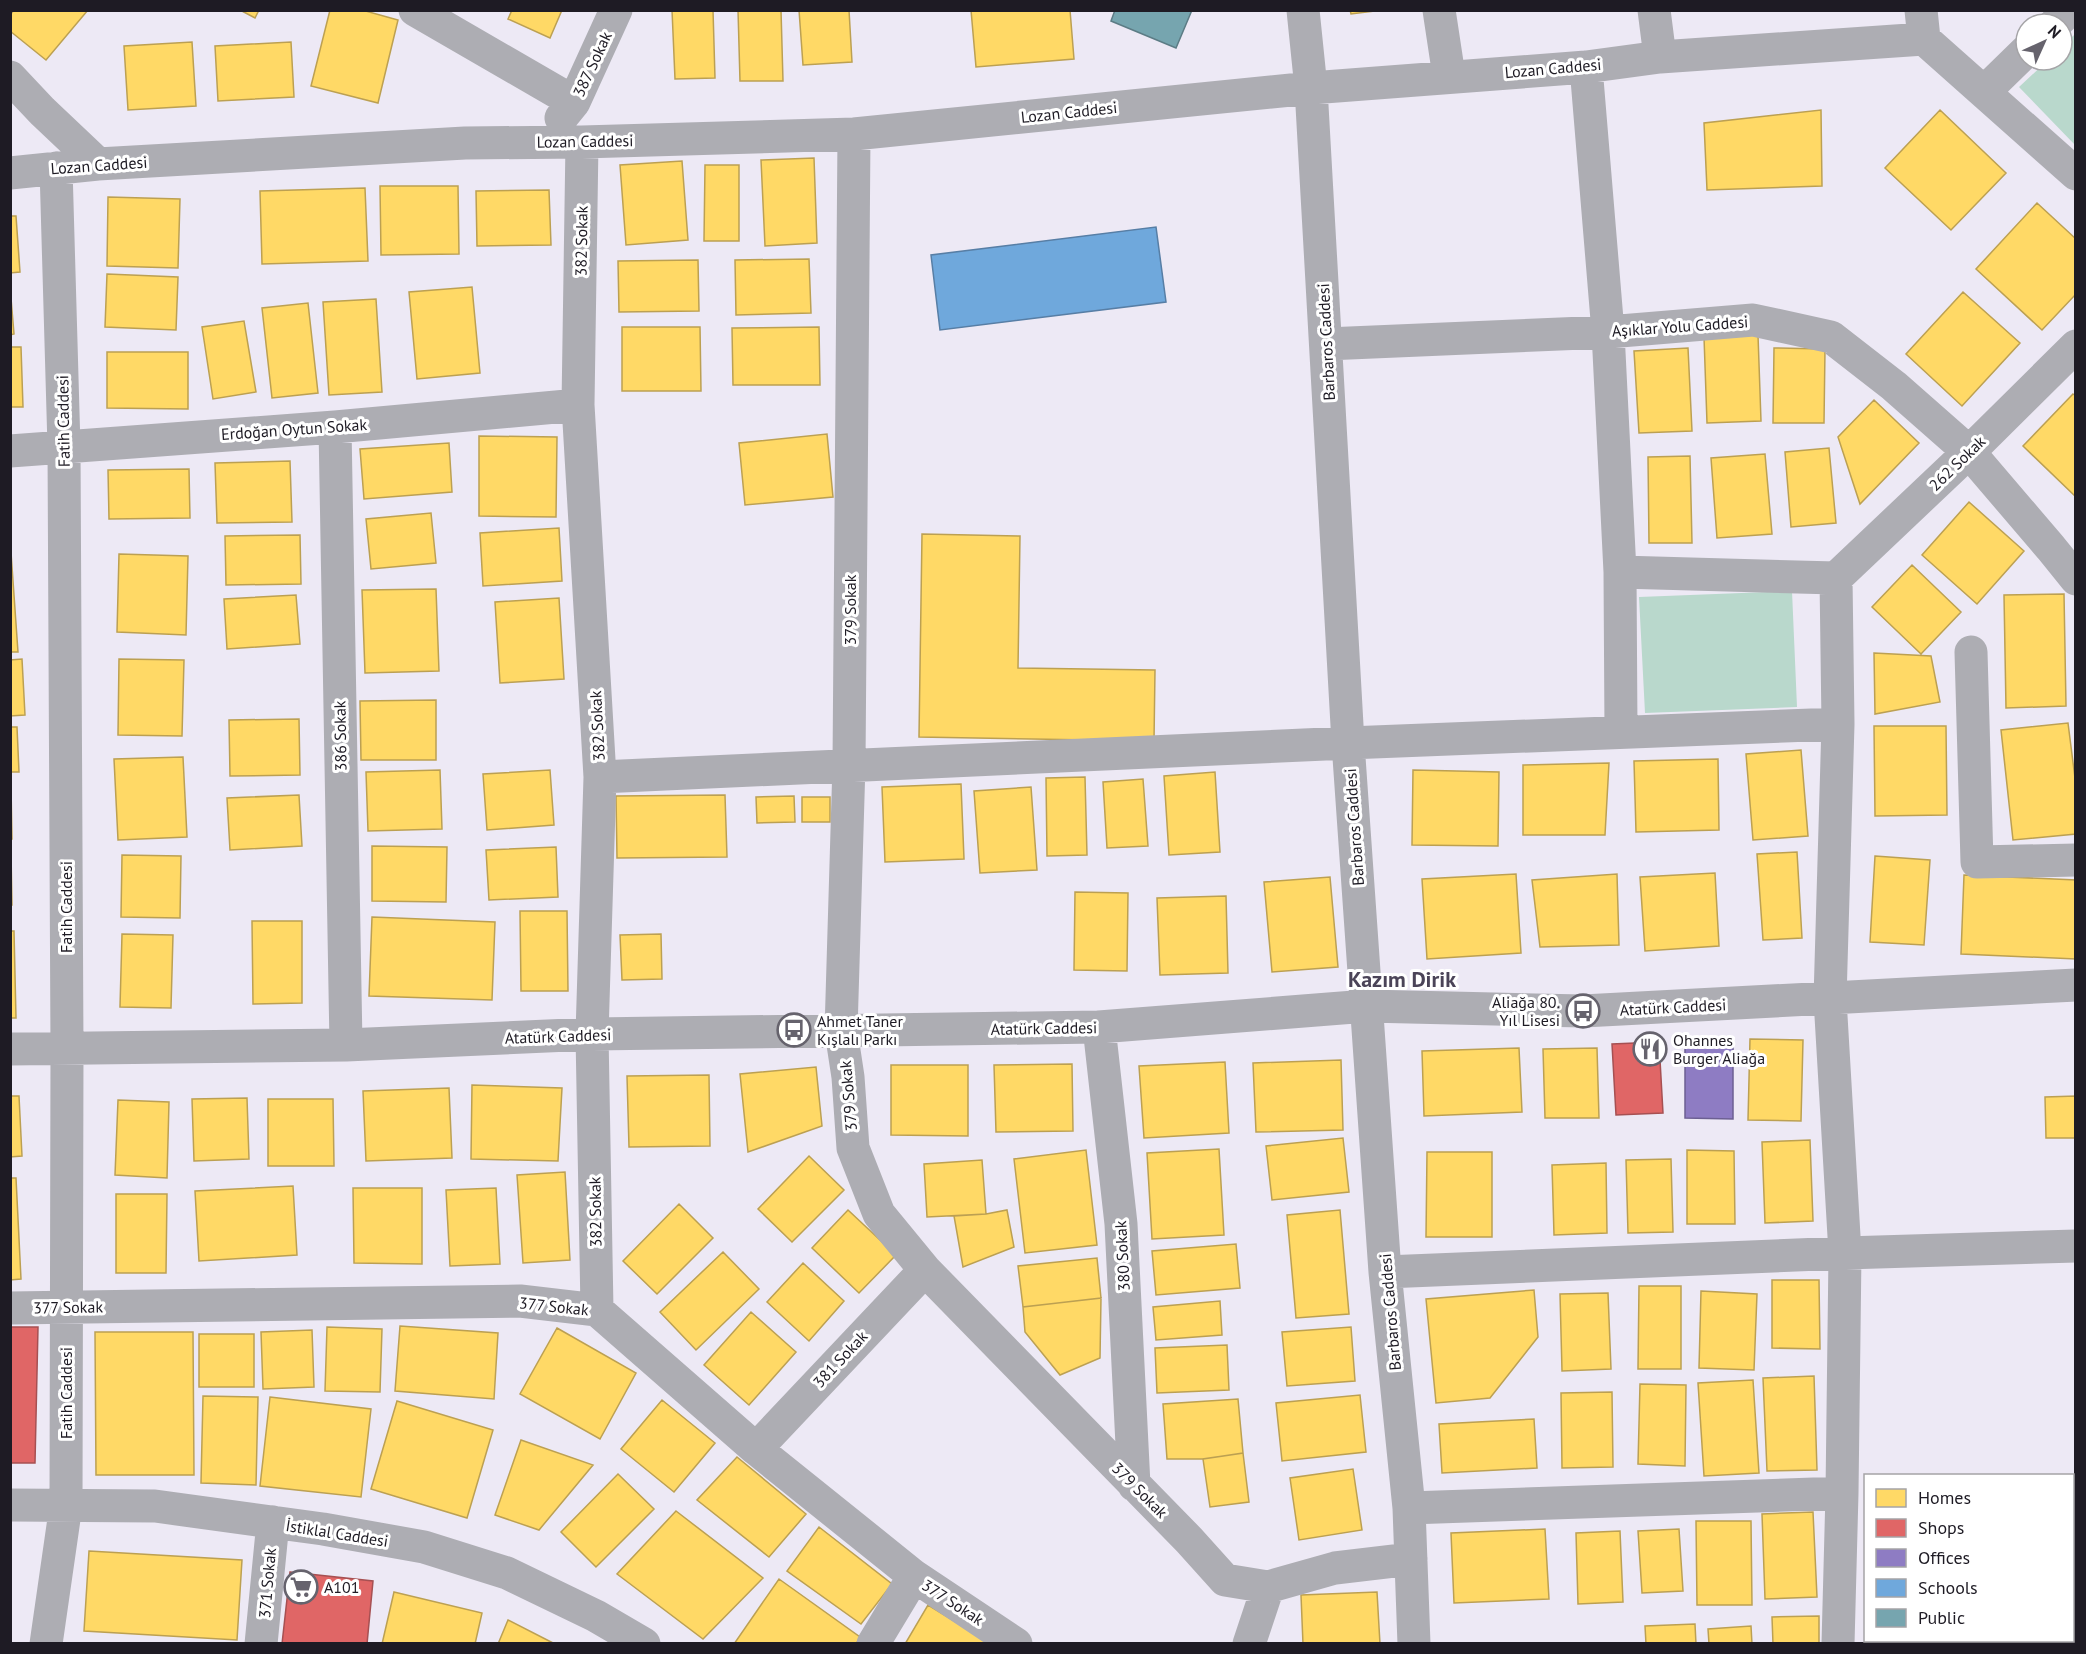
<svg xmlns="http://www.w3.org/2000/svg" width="2086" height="1654" font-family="'PT Sans',sans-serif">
  <rect width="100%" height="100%" fill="#ede9f5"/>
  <!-- green -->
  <path fill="#b9d8cc" d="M2075,34V145L2019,87L2048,60H2062V47Z
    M1792,591L1797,707L1645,713L1639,597Z"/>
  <!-- homes -->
  <path fill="#ffd966" stroke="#bca052" stroke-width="1.5" d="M14,10H88L46,60L10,31V15Z
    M240,10H259L255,18Z
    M330,10H362L398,20L378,103L311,86Z
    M512,10H562L550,38L508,19Z
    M672,10H713L715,78L675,79Z
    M738,10H781L783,81H740Z
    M799,10H849L852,62L803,65Z
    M971,10H1070L1074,59L976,67Z
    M1350,10H1383L1351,14Z
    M192,42L196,106L128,110L124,46Z
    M291,42L294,97L218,101L215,46Z
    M1821,110L1822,186L1707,190L1704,123Z
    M1940,110L2006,173L1951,230L1885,168Z
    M814,158L817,243L765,246L761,160Z
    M682,161L688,240L626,245L620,165Z
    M705,165H739V241H704Z
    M380,186H458L459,254L381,255Z
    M365,188L368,261L262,264L260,191Z
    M549,190L551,245L477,246L476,191Z
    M108,197L180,199L178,268L107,266Z
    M2037,203L2076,239V294L2042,330L1976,269Z
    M10,216H16L20,272L10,273Z
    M809,259L811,313L736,315L735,260Z
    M698,260L699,311L619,312L618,261Z
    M107,274L178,277L176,330L105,327Z
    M10,286L14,334L10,335Z
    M472,287L480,373L417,379L409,292Z
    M1963,292L2020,343L1962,406L1906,354Z
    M376,299L382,392L329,395L323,302Z
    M308,303L318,393L272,398L262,308Z
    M244,321L256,392L213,399L202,327Z
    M622,327H700L701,391H622Z
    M819,327L820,385H733L732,328Z
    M1758,335L1761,421L1707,423L1704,337Z
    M10,347H21L23,407H10Z
    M1688,348L1692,431L1639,433L1634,351Z
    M1774,348L1825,349L1824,423H1773Z
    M107,352H188V409L107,408Z
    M2073,394L2076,396V497L2023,446Z
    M1874,400L1919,443L1860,504L1838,437Z
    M827,434L833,497L745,505L739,443Z
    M479,436L557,437L556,517L479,516Z
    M449,443L452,492L364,499L360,449Z
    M1829,448L1836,523L1791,527L1785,452Z
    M1765,454L1772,534L1717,538L1711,458Z
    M1690,456L1692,543H1649L1648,457Z
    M290,461L292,522L217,523L215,463Z
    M189,469L190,518L109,519L108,470Z
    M1969,502L2024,551L1977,604L1922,555Z
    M431,513L436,563L371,569L366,519Z
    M559,528L562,581L483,586L480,533Z
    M922,534L1020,536L1018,668L1155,670L1154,741L919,737Z
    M300,535L301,584L226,585L225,536Z
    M10,538L18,652H10Z
    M119,554L188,556L186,635L117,632Z
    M1912,565L1961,612L1921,654L1872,607Z
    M436,589L439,671L365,673L362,590Z
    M2064,594L2066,706L2006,708L2004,595Z
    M296,595L300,644L227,649L224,599Z
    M559,598L564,679L500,683L495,602Z
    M1874,653L1931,656L1940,702L1875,714Z
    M22,659L25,715L10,716V660Z
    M119,659L184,660L182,736L118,735Z
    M436,700V760H361L360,701Z
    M299,719L300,775L230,776L229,720Z
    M2068,723L2076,786V834L2013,840L2001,730Z
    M1874,726H1946L1947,815L1875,816Z
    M10,727H17L19,772H10Z
    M1801,750L1808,836L1753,840L1746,754Z
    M183,757L187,837L118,840L114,759Z
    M1718,759L1719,830L1636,832L1634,761Z
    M1609,763L1605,835H1523V765Z
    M440,770L442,829L368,831L366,772Z
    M550,770L554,825L487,830L483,774Z
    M1413,770L1499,772L1498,846L1412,845Z
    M1215,772L1220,852L1169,855L1164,776Z
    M1085,777L1087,855L1047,856L1046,778Z
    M1143,779L1148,846L1107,848L1103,782Z
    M961,784L964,859L885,862L882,787Z
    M11,787L12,839H10V787Z
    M1031,787L1037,870L980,873L974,791Z
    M299,795L302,846L230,850L227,798Z
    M725,795L727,857L617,858L616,796Z
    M794,796L795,822L757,823L756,797Z
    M802,797H830V822H802Z
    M372,846L447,847L446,902L372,901Z
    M556,847L558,897L489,900L486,850Z
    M1797,852L1802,938L1763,940L1757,854Z
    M10,853H11L12,905H10Z
    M122,855L181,856L180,918L121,917Z
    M1875,856L1930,860L1924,945L1870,942Z
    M1715,873L1719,946L1645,951L1640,877Z
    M1516,874L1521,953L1427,959L1422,879Z
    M1617,874L1619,945L1540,947L1532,880Z
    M1964,875L2076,880V959L1961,954Z
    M1330,877L1338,967L1272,972L1264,882Z
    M1075,892L1128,893L1127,971L1074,970Z
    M1226,896L1228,973L1160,975L1157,898Z
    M520,911H567L568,991H521Z
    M372,917L495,922L492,1000L369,996Z
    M252,921H302V1003L253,1004Z
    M10,931H14L16,1018H10Z
    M122,934L173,935L171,1008L120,1007Z
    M661,934L662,979L622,980L620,935Z
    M1750,1039L1803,1040L1801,1121L1748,1120Z
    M1519,1048L1522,1112L1424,1116L1422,1051Z
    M1597,1048L1599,1118H1545L1543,1049Z
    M1341,1060L1343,1130L1256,1132L1253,1063Z
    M1225,1062L1229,1133L1144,1138L1139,1066Z
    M1072,1064L1073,1131L996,1132L994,1065Z
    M891,1065H968V1136L891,1135Z
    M816,1067L822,1126L748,1152L740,1074Z
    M709,1075L710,1146L629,1147L627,1076Z
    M472,1085L562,1088L558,1161L471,1159Z
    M449,1088L452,1158L366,1161L363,1091Z
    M10,1096H19L22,1156L10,1157Z
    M2076,1096V1138H2046L2045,1097Z
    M247,1098L249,1159L194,1161L192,1099Z
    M268,1099H333L334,1166H268Z
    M118,1100L169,1102L167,1178L115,1175Z
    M1343,1138L1349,1192L1272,1200L1266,1146Z
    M1810,1140L1813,1221L1765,1223L1762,1142Z
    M1219,1149L1224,1235L1152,1239L1147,1153Z
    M1086,1150L1097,1245L1025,1253L1014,1159Z
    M1687,1150L1734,1151L1735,1224H1687Z
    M1427,1152H1492V1237H1426Z
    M809,1156L844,1190L792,1242L758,1209Z
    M1671,1159L1673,1232L1628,1233L1626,1160Z
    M982,1160L986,1214L927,1217L924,1164Z
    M1606,1163L1607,1233L1554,1235L1552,1165Z
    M565,1172L570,1260L523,1263L517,1175Z
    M10,1178H16L21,1279L10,1280Z
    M293,1186L297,1255L199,1261L195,1191Z
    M353,1188H422V1264L354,1263Z
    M496,1188L500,1264L450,1266L446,1190Z
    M116,1194H167L166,1273H116Z
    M679,1204L713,1238L657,1294L623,1261Z
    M848,1210L896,1255L859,1293L812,1248Z
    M1007,1210L1014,1247L963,1267L954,1216L986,1214Z
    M1340,1210L1349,1314L1296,1318L1287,1215Z
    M1236,1244L1240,1288L1156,1295L1152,1251Z
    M723,1252L759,1289L696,1350L660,1312Z
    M1097,1258L1101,1298L1023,1307L1018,1266Z
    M803,1263L844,1301L809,1341L767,1302Z
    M1772,1280H1819L1820,1349L1772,1348Z
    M1639,1286H1681V1369H1638Z
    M1534,1290L1538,1337L1490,1398L1436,1403L1426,1299Z
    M1701,1291L1757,1294L1754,1370L1699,1368Z
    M1608,1293L1611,1369L1562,1371L1560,1294Z
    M1101,1298L1100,1358L1060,1375L1025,1332L1023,1307Z
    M1220,1301L1222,1335L1156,1340L1153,1307Z
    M751,1312L796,1352L749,1405L704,1365Z
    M400,1326L498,1333L494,1399L395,1391Z
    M327,1327L382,1329L380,1392L325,1391Z
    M1351,1327L1355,1381L1287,1386L1282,1332Z
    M557,1328L636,1373L600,1439L520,1394Z
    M312,1330L314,1387L263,1389L261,1332Z
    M95,1332H193L194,1475H96Z
    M199,1334H254V1387H199Z
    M1227,1345L1229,1390L1157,1393L1155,1348Z
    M1814,1376L1817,1470L1767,1471L1763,1378Z
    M1753,1380L1759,1473L1704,1476L1698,1383Z
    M1640,1384L1686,1385L1685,1466L1638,1464Z
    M1612,1392L1613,1467L1562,1468L1561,1393Z
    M1360,1395L1366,1452L1282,1461L1276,1403Z
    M203,1396L258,1397L256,1485L201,1483Z
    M270,1397L371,1409L361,1497L260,1486Z
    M1238,1399L1243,1453L1203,1459H1167L1163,1404Z
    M662,1400L715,1443L674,1492L621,1449Z
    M397,1401L493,1430L467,1518L371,1489Z
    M1534,1419L1537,1468L1442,1473L1439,1424Z
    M521,1440L593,1465L539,1530L495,1515Z
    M1243,1453L1249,1502L1210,1507L1203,1459Z
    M737,1457L806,1514L769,1557L697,1500Z
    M1353,1469L1362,1530L1299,1540L1290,1478Z
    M618,1474L654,1509L596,1567L561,1532Z
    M676,1511L763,1578L703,1639L617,1574Z
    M1813,1512L1817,1597L1765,1599L1762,1514Z
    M1696,1521H1751L1752,1605H1697Z
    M819,1527L892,1584L861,1624L787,1571Z
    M1545,1529L1549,1599L1454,1603L1451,1533Z
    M1679,1529L1683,1591L1642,1593L1638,1531Z
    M1620,1531L1623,1602L1578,1604L1576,1533Z
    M89,1551L242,1560L237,1640L84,1631Z
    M779,1579L860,1637L856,1644H734Z
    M394,1592L482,1613L475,1644H382Z
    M1377,1592L1380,1644H1303L1301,1595Z
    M928,1605L992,1644H905Z
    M1819,1616V1644H1773L1772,1617Z
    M508,1620L555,1644H498Z
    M1695,1624L1696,1644H1646L1645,1626Z
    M1751,1626L1752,1644H1709L1708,1629Z"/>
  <!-- shops -->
  <path fill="#e06666" stroke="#a65052" stroke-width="1.5" d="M1659,1042L1663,1113L1616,1115L1612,1044Z
    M10,1327H38L35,1463H10Z
    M290,1572L373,1581L367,1644H282Z"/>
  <!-- offices -->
  <path fill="#8e7cc3" stroke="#6c5f93" stroke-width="1.5" d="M1685,1041L1733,1042V1119L1685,1118Z"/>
  <!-- schools -->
  <path fill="#6fa8dc" stroke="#577ea5" stroke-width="1.5" d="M1156,227L1166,302L940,330L931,255Z"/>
  <!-- public -->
  <path fill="#76a5af" stroke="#5c7c85" stroke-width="1.5" d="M1115,10H1192L1176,48L1111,21Z"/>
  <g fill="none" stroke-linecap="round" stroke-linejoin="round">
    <!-- minor -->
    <path stroke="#adadb3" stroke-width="33" d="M415,10L574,102
      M1303,10L1311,88L1348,743L1385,1272L1409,1508L1414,1644
      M1439,10L1449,76
      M1654,10L1660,57
      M1921,10L1924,39
      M2055,24L2069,10
      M1586,67L1608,332L1620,572L1621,732
      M10,77L42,111L98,164
      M1984,92L2026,51
      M561,118L574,102L616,10
      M854,134L849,764L841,1031L848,1077L853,1148L879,1214L925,1270L1189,1540L1225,1580L1268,1587L1335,1568L1411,1559
      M582,142L578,405L600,777L592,1034L597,1310
      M10,173L98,164L465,143L582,142L854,134L1311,88L1586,67L1660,57L1924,39L2076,174
      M1326,344L1608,332L1753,320L1831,337L1894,386L1969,452L2051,548L2076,579
      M335,427L346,1045
      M10,451L335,427L578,405
      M1620,572L1836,578L1838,724L1830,999L1845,1253L1842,1493L1838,1644
      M1836,578L1969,452L2076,346
      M1971,652L1977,862L2076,860
      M600,777L1348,743L1838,724
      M1099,1027L1121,1224L1134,1485
      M10,1049L346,1045L592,1034L1099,1027L1367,1006L1583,1011L2076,985
      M1385,1272L1845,1253L2076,1246
      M10,1308L520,1301L597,1310L756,1449L914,1576L1016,1644
      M756,1449L925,1270
      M10,1505L155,1506L323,1529L424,1547L507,1573L596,1616L644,1644
      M1409,1508L1842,1493
      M46,1644L66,1505L67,1049L64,447L56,168
      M261,1644L273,1522
      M873,1644L914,1576
      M1249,1644L1268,1587"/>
  </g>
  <!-- icons -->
  <defs>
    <g id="bus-ring" transform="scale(1.725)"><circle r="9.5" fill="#fff" stroke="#66636d" stroke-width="1.5"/><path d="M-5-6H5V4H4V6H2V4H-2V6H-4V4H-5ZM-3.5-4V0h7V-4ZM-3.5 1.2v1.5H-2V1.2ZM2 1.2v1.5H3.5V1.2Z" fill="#66636d"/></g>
    <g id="restaurant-ring" transform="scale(1.725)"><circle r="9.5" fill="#fff" stroke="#66636d" stroke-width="1.5"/><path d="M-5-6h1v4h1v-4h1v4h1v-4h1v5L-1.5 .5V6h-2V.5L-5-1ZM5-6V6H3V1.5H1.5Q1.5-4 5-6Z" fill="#66636d"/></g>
    <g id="supermarket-ring" transform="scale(1.725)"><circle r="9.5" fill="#fff" stroke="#66636d" stroke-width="1.5"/><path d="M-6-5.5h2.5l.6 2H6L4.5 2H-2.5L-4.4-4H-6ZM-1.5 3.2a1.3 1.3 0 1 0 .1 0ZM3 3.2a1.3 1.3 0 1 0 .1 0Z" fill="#66636d"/></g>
  </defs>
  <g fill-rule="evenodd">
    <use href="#bus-ring" x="1583" y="1011"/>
    <use href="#bus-ring" x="794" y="1030"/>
    <use href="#restaurant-ring" x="1650" y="1049"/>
    <use href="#supermarket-ring" x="301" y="1587"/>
  </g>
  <g text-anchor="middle" stroke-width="6" stroke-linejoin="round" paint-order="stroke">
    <!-- street labels -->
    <g font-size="16" fill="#1e1b24" stroke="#fff">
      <text transform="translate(592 64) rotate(-65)" y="6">387 Sokak</text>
      <text transform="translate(1553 68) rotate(-5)" y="6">Lozan Caddesi</text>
      <text transform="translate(1069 112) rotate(-6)" y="6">Lozan Caddesi</text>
      <text transform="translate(585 141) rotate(-1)" y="6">Lozan Caddesi</text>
      <text transform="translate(99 165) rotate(-4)" y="6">Lozan Caddesi</text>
      <text transform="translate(581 241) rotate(-89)" y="6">382 Sokak</text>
      <text transform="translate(1680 326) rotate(-4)" y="6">Aşıklar Yolu Caddesi</text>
      <text transform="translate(1326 342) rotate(-93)" y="6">Barbaros Caddesi</text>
      <text transform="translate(63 421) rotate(-91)" y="6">Fatih Caddesi</text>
      <text transform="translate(294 429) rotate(-4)" y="6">Erdoğan Oytun Sokak</text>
      <text transform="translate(1957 463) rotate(-44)" y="6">262 Sokak</text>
      <text transform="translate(850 610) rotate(-90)" y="6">379 Sokak</text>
      <text transform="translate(597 726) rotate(-93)" y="6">382 Sokak</text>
      <text transform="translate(340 736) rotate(-91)" y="6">386 Sokak</text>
      <text transform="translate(1354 827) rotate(-94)" y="6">Barbaros Caddesi</text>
      <text transform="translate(66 907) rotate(-90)" y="6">Fatih Caddesi</text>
      <text transform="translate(1673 1007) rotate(-3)" y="6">Atatürk Caddesi</text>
      <text transform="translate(1044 1028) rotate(-1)" y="6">Atatürk Caddesi</text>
      <text transform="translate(558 1036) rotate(-2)" y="6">Atatürk Caddesi</text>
      <text transform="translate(848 1096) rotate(-95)" y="6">379 Sokak</text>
      <text transform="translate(595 1212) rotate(-91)" y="6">382 Sokak</text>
      <text transform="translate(1122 1256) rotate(-93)" y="6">380 Sokak</text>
      <text transform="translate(554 1306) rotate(6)" y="6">377 Sokak</text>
      <text transform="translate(68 1307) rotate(-1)" y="6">377 Sokak</text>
      <text transform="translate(1390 1312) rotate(-95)" y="6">Barbaros Caddesi</text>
      <text transform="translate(840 1359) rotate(-47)" y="6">381 Sokak</text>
      <text transform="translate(66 1393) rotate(-90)" y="6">Fatih Caddesi</text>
      <text transform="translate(1140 1490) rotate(45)" y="6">379 Sokak</text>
      <text transform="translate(337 1533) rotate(9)" y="6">İstiklal Caddesi</text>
      <text transform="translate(267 1583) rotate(-85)" y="6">371 Sokak</text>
      <text transform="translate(953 1602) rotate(33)" y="6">377 Sokak</text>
    </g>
    <!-- poi labels -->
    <g font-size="16" fill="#1e1b24" stroke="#fff" text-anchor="start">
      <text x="1560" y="1008" text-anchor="end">Aliağa 80.<tspan x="1560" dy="18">Yıl Lisesi</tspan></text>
      <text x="817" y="1027">Ahmet Taner<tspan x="817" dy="18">Kışlalı Parkı</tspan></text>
      <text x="1673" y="1046">Ohannes<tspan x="1673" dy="18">Burger Aliağa</tspan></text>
      <text x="324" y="1593">A101</text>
    </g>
    <!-- district labels -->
    <g font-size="22" font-weight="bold" fill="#4b4458" stroke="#fff">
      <text x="1402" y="987">Kazım Dirik</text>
    </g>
  </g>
  <!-- border -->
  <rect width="2086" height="1654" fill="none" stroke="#1e1b24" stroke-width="24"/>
  <!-- legend -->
  <rect x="1864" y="1474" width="210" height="168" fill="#ffffff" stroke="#a5a4a7" stroke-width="1.5"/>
  <rect x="1876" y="1489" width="30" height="18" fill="#ffd966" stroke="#a5a4a7" stroke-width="1.5"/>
  <text x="1918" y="1504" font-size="18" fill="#1e1b24">Homes</text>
  <rect x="1876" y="1519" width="30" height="18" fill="#e06666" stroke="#a5a4a7" stroke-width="1.5"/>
  <text x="1918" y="1534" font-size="18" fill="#1e1b24">Shops</text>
  <rect x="1876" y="1549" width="30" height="18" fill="#8e7cc3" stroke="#a5a4a7" stroke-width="1.5"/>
  <text x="1918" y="1564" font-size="18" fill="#1e1b24">Offices</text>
  <rect x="1876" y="1579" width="30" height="18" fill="#6fa8dc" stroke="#a5a4a7" stroke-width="1.5"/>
  <text x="1918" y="1594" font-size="18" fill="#1e1b24">Schools</text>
  <rect x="1876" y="1609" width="30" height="18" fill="#76a5af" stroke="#a5a4a7" stroke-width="1.5"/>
  <text x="1918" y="1624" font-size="18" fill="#1e1b24">Public</text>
  <!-- north arrow -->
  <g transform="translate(2044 42) rotate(45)"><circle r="28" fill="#ffffff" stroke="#a5a4a7" stroke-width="1.5"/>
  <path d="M0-4.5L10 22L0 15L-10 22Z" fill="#66636d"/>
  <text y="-9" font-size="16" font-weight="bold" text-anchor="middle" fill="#1e1b24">N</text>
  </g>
</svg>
